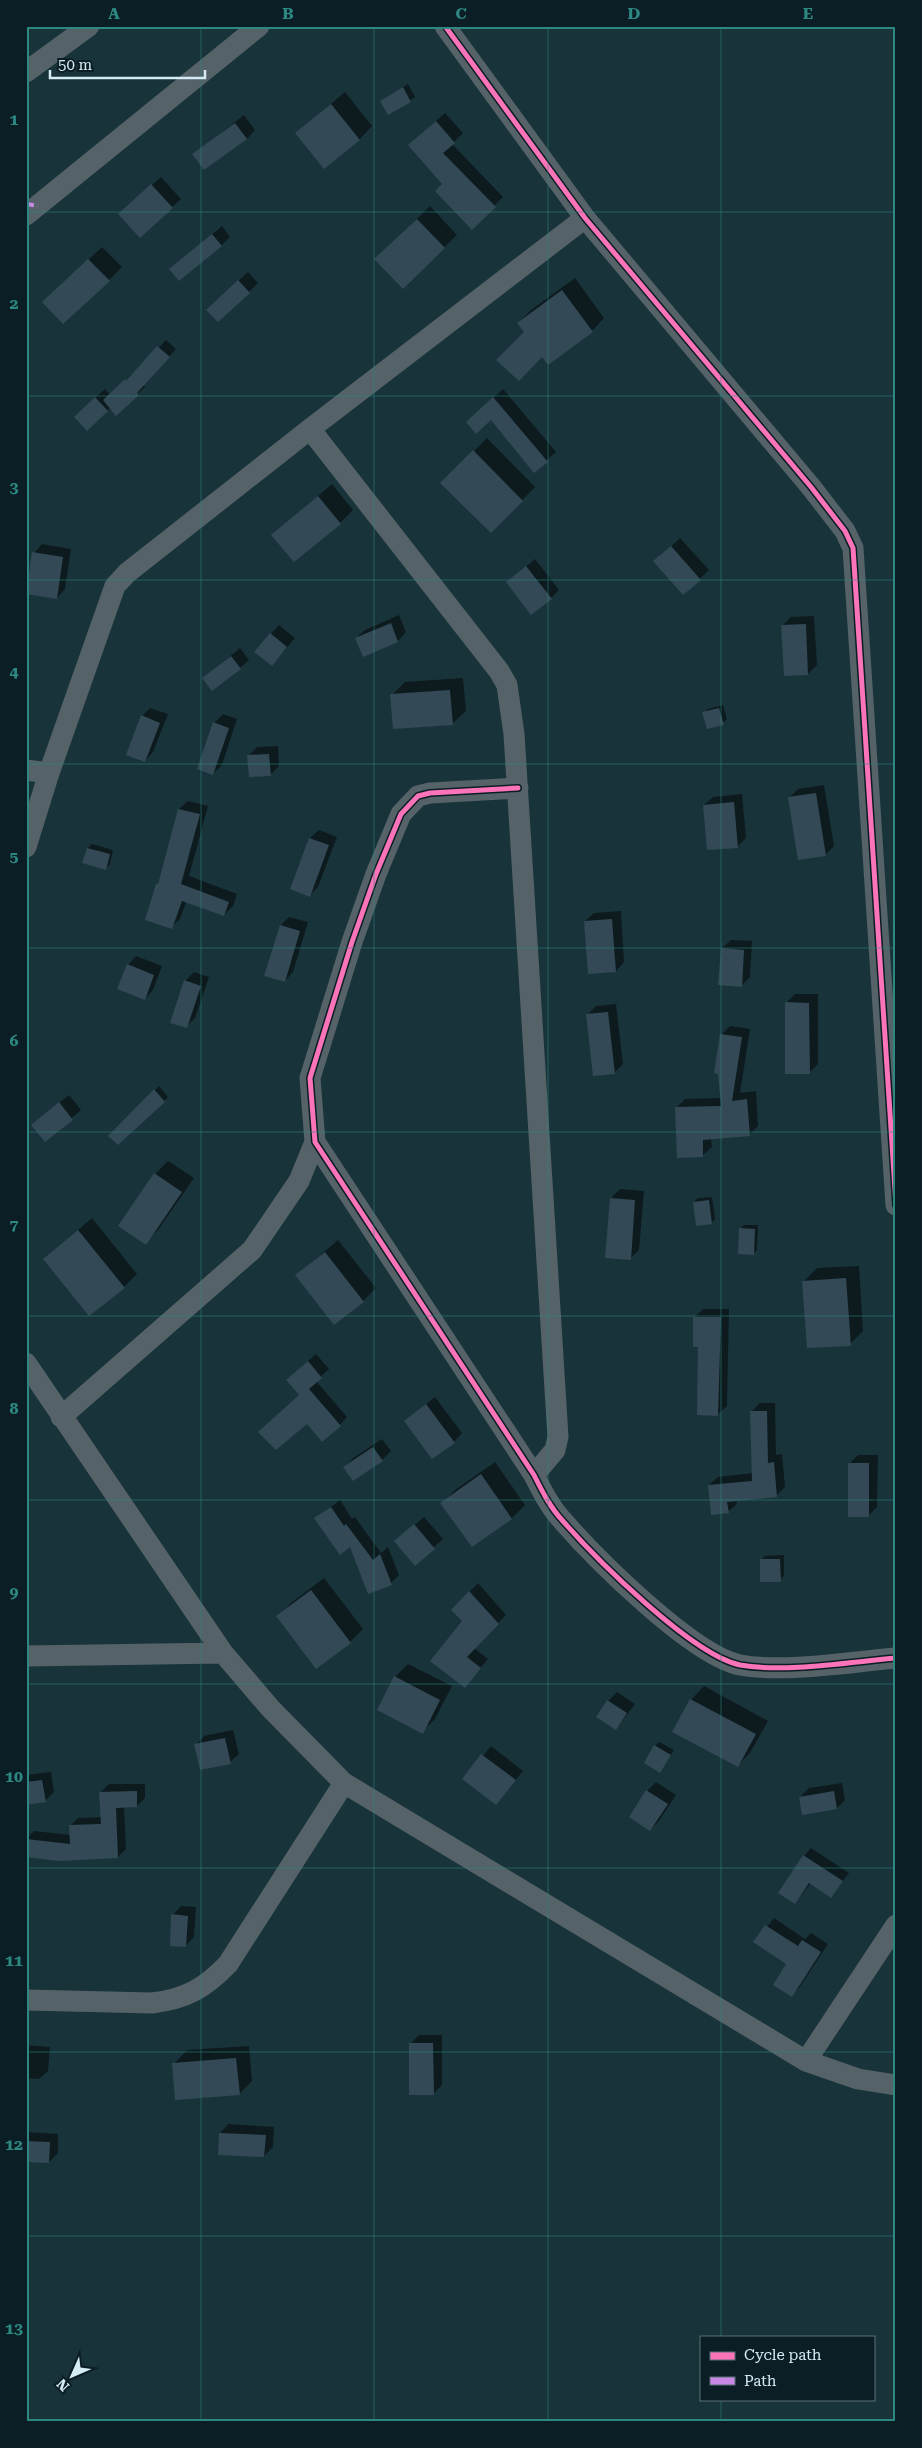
<svg xmlns="http://www.w3.org/2000/svg" width="922" height="2448" font-family="'Roboto Serif',serif">
  <rect width="100%" height="100%" fill="#19333b"/>
  <!-- shadow -->
  <path fill="#0007" d="M408,84L415,97L389,114L381,101Z
    M345,92L372,126L359,140L297,133Z
    M445,113L463,133L452,144L503,197L472,228L444,184L419,136Z
    M244,115L255,130L247,139L194,154Z
    M161,177L181,199L172,207L129,205Z
    M430,206L457,235L403,287L389,246Z
    M222,226L230,237L221,246L171,269Z
    M102,247L122,267L109,280L57,289Z
    M248,272L258,283L218,321L217,301Z
    M575,278L604,318L592,331L525,332L518,323L531,310Z
    M166,340L176,349L144,385L145,387L116,414L111,407L87,429L84,408L105,389L110,395L134,374Z
    M503,389L556,452L534,471L491,418L476,414Z
    M487,438L535,487L491,532L442,483Z
    M332,484L353,510L340,523L273,535Z
    M680,538L709,570L684,594L664,553Z
    M42,544L71,549L65,589L57,598L34,553Z
    M535,559L559,590L551,598L507,582Z
    M399,615L406,632L398,641L356,638L365,630Z
    M814,616L817,665L808,674L782,626L791,617Z
    M279,625L295,638L272,665L271,634Z
    M240,648L249,660L240,668L204,678Z
    M463,678L466,711L452,724L392,695L405,682Z
    M723,705L727,719L723,723L704,713L708,709Z
    M150,708L168,714L153,752L145,761L142,716Z
    M223,714L237,719L222,765L213,774L214,723Z
    M278,746L279,766L270,775L249,755L257,747Z
    M824,785L834,846L825,855L789,798L798,789Z
    M742,794L746,838L737,847L704,805L713,797Z
    M188,801L208,806L189,876L237,894L233,906L224,915L186,902L180,919L171,927L158,884L179,809Z
    M319,830L337,837L318,887L309,896L292,889L310,838Z
    M92,844L113,850L110,864L106,868L84,863L88,848Z
    M621,911L624,962L616,971L585,921L594,913Z
    M289,917L308,922L293,972L285,981L281,925Z
    M731,940L752,941L750,977L741,986L722,948Z
    M136,956L162,966L153,990L145,999L128,965Z
    M194,972L209,977L195,1018L186,1027L185,981Z
    M795,994H818V1064L809,1073L786,1003Z
    M616,1004L623,1064L614,1073L588,1014L596,1006Z
    M730,1026L750,1029L740,1093L756,1091L758,1126L750,1134L711,1138L712,1147L703,1155L676,1108L685,1099L721,1098V1035Z
    M159,1086L168,1097L118,1144L110,1136Z
    M69,1095L81,1110L46,1140L42,1117Z
    M168,1161L194,1178L158,1230L145,1243L155,1174Z
    M620,1189L644,1191L639,1250L630,1259L611,1198Z
    M712,1197L715,1219L711,1223L694,1202L698,1198Z
    M92,1218L137,1274L124,1287L44,1259Z
    M744,1225H758L757,1250L753,1254L740,1229Z
    M338,1240L376,1288L363,1301L297,1275Z
    M859,1266L863,1331L850,1344L804,1281L817,1268Z
    M703,1309H729L727,1406L718,1414L694,1318Z
    M316,1354L329,1369L316,1381L347,1417L340,1425L307,1422L300,1395L287,1380Z
    M435,1397L462,1433L454,1442L405,1421Z
    M760,1403H775L776,1455L782,1454L785,1487L776,1496L736,1500L737,1504L728,1512L709,1485L718,1477L753,1473L751,1412Z
    M382,1439L391,1451L382,1460L345,1467L353,1458Z
    M858,1455H878L877,1507L868,1516L850,1463Z
    M495,1462L525,1505L512,1518L472,1546L442,1503L455,1490Z
    M340,1500L352,1519L355,1517L381,1553L388,1547L399,1575L391,1583L316,1518Z
    M424,1517L443,1539L415,1564L405,1533Z
    M784,1555V1576L780,1580L761,1560L765,1556Z
    M324,1578L363,1629L350,1642L278,1616L291,1603Z
    M478,1583L506,1615L474,1648L488,1659L465,1686L463,1621L452,1610Z
    M408,1664L452,1686L435,1719L422,1732L395,1677Z
    M704,1686L768,1721L750,1753L737,1766L674,1732L691,1700Z
    M617,1692L635,1704L616,1729L608,1701Z
    M233,1730L239,1754L230,1762L196,1745L204,1736Z
    M659,1742L674,1750L660,1771L655,1746Z
    M491,1746L523,1771L496,1804L464,1779Z
    M51,1772L54,1792L45,1801L26,1804V1775Z
    M656,1782L676,1795L659,1821L650,1830L631,1817L647,1791Z
    M842,1783L845,1800L837,1808L800,1797L809,1788Z
    M109,1784H145V1798L137,1806H124L126,1849L118,1857L26,1839L34,1831L71,1835L70,1826L78,1818L102,1817L101,1792Z
    M811,1848L849,1873L831,1897L811,1883L795,1903L804,1856Z
    M181,1906L196,1907L194,1937L185,1946L173,1915Z
    M774,1918L805,1939L811,1933L828,1944L799,1988L792,1995L788,1964L755,1942Z
    M419,2035H442V2085L433,2094L410,2044Z
    M26,2045L50,2047L48,2071L39,2079L26,2078Z
    M249,2046L252,2081L239,2094L174,2064L187,2050Z
    M228,2124L274,2127L273,2147L264,2156L220,2133Z
    M26,2132L58,2134V2153L49,2162L26,2160Z"/>
  <!-- building -->
  <path fill="#334a56" d="M403,87L411,102L388,115L380,101Z
    M331,104L360,140L324,169L295,133Z
    M436,121L455,143L443,153L496,207L472,230L435,191L442,184L408,145Z
    M235,123L247,139L204,170L192,154Z
    M151,184L173,208L140,238L118,214Z
    M417,219L445,248L403,289L374,259Z
    M212,234L222,246L179,281L169,269Z
    M88,259L110,281L63,324L42,302Z
    M238,280L250,293L218,322L206,310Z
    M562,290L593,332L548,365L542,357L519,381L496,360L524,332L517,323Z
    M157,346L170,357L137,393L139,395L116,416L103,400L125,379L126,381Z
    M95,397L108,411L87,431L74,417Z
    M493,397L548,462L534,473L491,420L476,434L466,422Z
    M473,450L523,501L491,533L440,483Z
    M318,496L341,524L294,562L271,535Z
    M671,546L701,580L683,595L653,561Z
    M32,552L63,557L57,599L26,594Z
    M526,566L552,599L531,615L506,582Z
    M391,623L398,642L363,657L355,638Z
    M806,624L808,675L784,676L781,625Z
    M270,633L287,647L272,666L254,652Z
    M231,656L241,669L212,691L202,678Z
    M450,690L453,725L393,729L390,694Z
    M719,708L724,725L707,729L702,712Z
    M141,715L160,723L145,762L126,755Z
    M213,722L229,728L213,775L197,769Z
    M269,754L271,776L249,777L247,755Z
    M816,793L826,856L798,860L788,797Z
    M734,802L738,848L707,850L703,805Z
    M178,809L200,814L181,884L229,902L224,916L182,901L172,929L145,920L156,884H158Z
    M309,838L329,845L310,897L290,889Z
    M87,848L110,854L106,870L82,863Z
    M612,919L616,972L588,974L584,921Z
    M280,925L300,931L285,982L264,976Z
    M721,948L744,950L742,987L718,985Z
    M127,964L154,975L145,1000L117,989Z
    M184,980L201,986L187,1028L170,1023Z
    M785,1002L809,1003L810,1074H785Z
    M608,1012L615,1074L593,1076L586,1014Z
    M720,1034L742,1037L732,1101L747,1099L750,1136L703,1140V1157L677,1158L675,1107L721,1106L718,1074L714,1073Z
    M154,1089L165,1102L118,1145L108,1136Z
    M59,1102L73,1120L45,1142L31,1125Z
    M154,1173L182,1192L146,1245L118,1226Z
    M610,1198L635,1200L631,1260L605,1258Z
    M709,1200L712,1224L696,1226L693,1202Z
    M739,1228L755,1229L754,1255L738,1254Z
    M78,1230L125,1288L89,1316L43,1259Z
    M325,1252L364,1302L334,1325L295,1275Z
    M846,1278L851,1346L807,1348L802,1281Z
    M693,1317H721L718,1416L697,1415L698,1347H693Z
    M308,1361L322,1378L309,1389L341,1426L322,1442L307,1424L276,1450L258,1432L299,1395L286,1380Z
    M426,1404L455,1443L432,1459L404,1421Z
    M750,1411H767L768,1463L774,1462L777,1497L727,1502L729,1513L711,1515L708,1485L752,1481Z
    M373,1447L383,1461L353,1481L343,1467Z
    M848,1463H869V1517H848Z
    M481,1474L512,1519L472,1547L440,1503Z
    M331,1507L344,1526L346,1524L373,1560L380,1554L392,1585L368,1594L350,1547L340,1555L314,1518Z
    M414,1524L435,1549L415,1566L394,1541Z
    M760,1559H780L781,1582H760Z
    M311,1590L351,1643L316,1669L276,1616Z
    M469,1591L499,1624L467,1657L481,1668L465,1688L430,1661L462,1621L451,1610Z
    M394,1676L440,1700L423,1734L377,1710Z
    M690,1699L756,1734L738,1767L672,1732Z
    M607,1700L627,1713L616,1730L596,1717Z
    M225,1738L231,1764L200,1770L194,1744Z
    M654,1745L671,1755L660,1773L644,1763Z
    M481,1754L516,1780L496,1805L462,1779Z
    M42,1780L46,1802L26,1805V1782Z
    M646,1790L668,1804L650,1831L629,1817Z
    M137,1791V1807L116,1808L118,1858L58,1861L26,1857V1839L70,1844L69,1825L101,1824L99,1792Z
    M834,1791L837,1809L802,1815L799,1797Z
    M803,1855L843,1881L831,1898L809,1883L795,1904L778,1893Z
    M171,1914L188,1916L186,1947L170,1946Z
    M765,1925L798,1946L802,1940L821,1952L792,1997L773,1985L786,1964L753,1942Z
    M409,2043H433L434,2095H409Z
    M236,2058L240,2095L175,2100L172,2063Z
    M219,2133L266,2135L264,2157L218,2155Z
    M26,2141L50,2142L49,2163L26,2162Z"/>
  <g fill="none" stroke-linecap="round" stroke-linejoin="round">
    <!-- minor -->
    <path stroke="#556368" stroke-width="21" d="M445,26L585,218L811,487L845,531L853,548L896,1205
      M26,72L89,26
      M26,215L259,26
      M310,429L499,671L507,685L514,734L558,1437L555,1450L534,1475
      M26,770L49,773
      M518,788L430,793L418,796L401,814L376,874L352,942L310,1078L315,1142L534,1475C542,1491 550,1507 562,1520C596,1559 692,1655 740,1665C784,1673 850,1662 896,1658
      M26,847L49,773L115,586L127,573L310,429L585,218
      M26,1363L223,1653L271,1709L344,1783L806,2061L858,2079L896,2085
      M61,1417L252,1250L299,1181L315,1142
      M26,1656L223,1653
      M26,2000L152,2003C186,1999 205,1988 228,1964L344,1783
      M806,2061L896,1925"/>
    <!-- quiet -->
    <path stroke="#c787e3" stroke-width="4" stroke-dasharray="8 4" stroke-linecap="butt" d="M26,204L38,206"/>
    <!-- cycleway casing -->
    <g stroke="#0c1e25" stroke-width="8">
      <path id="cycleway" d="M445,26L585,218L811,487L845,531L853,548L896,1205
        M518,788L430,793L418,796L401,814L376,874L352,942L310,1078L315,1142L534,1475C542,1491 550,1507 562,1520C596,1559 692,1655 740,1665C784,1673 850,1662 896,1658"/>
    </g>
    <!-- cycleway -->
    <use href="#cycleway" stroke="#fb73b8" stroke-width="5"/>
  </g>
  <!-- grid -->
  <path fill="none" stroke="#2d8882" stroke-width="1" stroke-opacity="0.55" d="M201,26V2422M374,26V2422M548,26V2422M721,26V2337M26,212H896M26,396H896M26,580H896M26,764H896M26,948H896M26,1132H896M26,1316H896M26,1500H896M26,1684H896M26,1868H896M26,2052H896M26,2236H896M721,2399V2422"/>
  <!-- border -->
  <rect width="922" height="2448" fill="none" stroke="#0c1e25" stroke-width="55"/>
  <!-- legend -->
  <rect x="700" y="2336" width="175" height="65" fill="#0c1e25" stroke="#5c7079"/>
  <rect x="710" y="2352" width="25" height="8" fill="#fb73b8" stroke="#5c7079"/>
  <text x="744" y="2360" font-size="15" fill="#d5ecf6">Cycle path</text>
  <rect x="710" y="2377" width="25" height="8" fill="#c787e3" stroke="#5c7079"/>
  <text x="744" y="2386" font-size="15" fill="#d5ecf6">Path</text>
  <!-- north arrow -->
  <g transform="translate(72 2376) rotate(225)" stroke="#0c1e25" stroke-width="4" paint-order="stroke">
  <path d="M0-4L9 19L0 12L-9 19Z" fill="#d5ecf6"/>
  <text y="-8" font-size="14" font-weight="bold" text-anchor="middle" fill="#d5ecf6">N</text>
  </g>
  <!-- scale -->
  <path d="M50 70v8h155v-8" fill="none" stroke="#d5ecf6" stroke-width="2.5"/>
  <text x="58" y="70" font-size="15" fill="#d5ecf6" stroke="#0c1e25" stroke-width="4" paint-order="stroke">50 m</text>
  <rect x="28" y="28" width="866" height="2392" fill="none" stroke="#2d8882" stroke-width="2"/>
  <g font-size="16" text-anchor="middle" font-weight="bold" fill="#2d8882">
    <text x="114" y="19">A</text>
    <text x="288" y="19">B</text>
    <text x="461" y="19">C</text>
    <text x="634" y="19">D</text>
    <text x="808" y="19">E</text>
    <text x="14" y="125">1</text>
    <text x="14" y="309">2</text>
    <text x="14" y="493">3</text>
    <text x="14" y="677">4</text>
    <text x="14" y="862">5</text>
    <text x="14" y="1046">6</text>
    <text x="14" y="1230">7</text>
    <text x="14" y="1414">8</text>
    <text x="14" y="1598">9</text>
    <text x="14" y="1782">10</text>
    <text x="14" y="1966">11</text>
    <text x="14" y="2150">12</text>
    <text x="14" y="2334">13</text>
  </g>
</svg>
